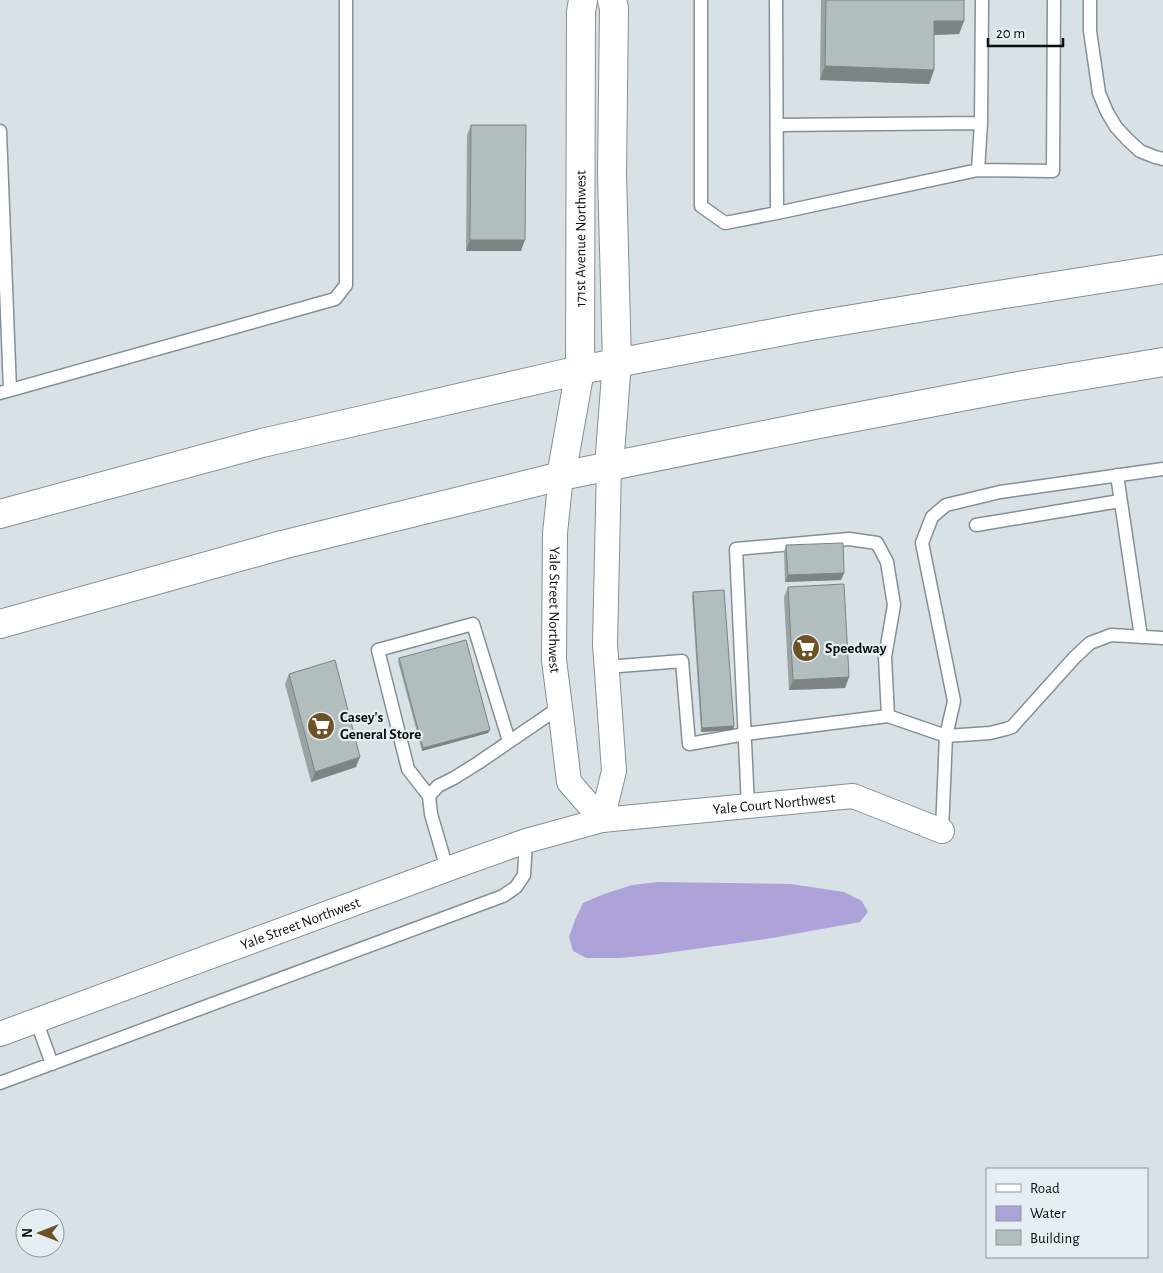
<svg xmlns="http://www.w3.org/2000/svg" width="1163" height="1273" font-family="'Alegreya Sans',sans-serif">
  <rect width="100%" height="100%" fill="#d7e1e6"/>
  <!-- water -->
  <path fill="#aea3d9" d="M658,882L791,884L844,892L862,901L868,912L860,922L772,938L652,955L620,958H586L573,951L569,937L575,920L583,903L604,894L632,885Z"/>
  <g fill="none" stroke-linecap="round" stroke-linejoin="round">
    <!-- service casing -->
    <g stroke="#868f94" stroke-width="15">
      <path id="service" d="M701,0V206L725,223L777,213L978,170L1053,171L1054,0
        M776,0L777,213
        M1090,0V31L1099,93L1107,112L1116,127L1127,139L1140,151L1155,157L1163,159
        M777,125L981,123L982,0
        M0,131L10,390
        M978,170L981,123
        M0,393L335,299L346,285V0
        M1117,475L1141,637
        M976,525L1120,501
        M607,667L682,661L689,744L745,734L888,716
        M429,796L408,769L378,650L473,624L509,741
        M748,806L736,549L849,539L877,543L887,562L894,605L885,657L888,716L946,736L990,733L1006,729L1012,727L1074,658L1090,643L1111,635L1163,638
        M942,831L946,736L954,701L922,543L932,517L946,505L1000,492L1163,469
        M447,869L431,814L429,796L438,786L454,778L478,763L560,707
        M36,1020L52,1064
        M0,1083L503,896L516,887L524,875L526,841"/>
    </g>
    <!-- minor casing -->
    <g stroke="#868f94" stroke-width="26">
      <g id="minor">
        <path id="s1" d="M561,476L555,533L554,660L560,707L569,782L602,820"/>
        <path d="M602,820L614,771L605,644L609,466"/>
        <path id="s2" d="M0,1034L464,863L526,841L602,820L853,796L942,831"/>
      </g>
    </g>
    <!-- tertiary casing -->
    <g stroke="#868f94" stroke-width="30">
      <g id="tertiary">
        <path d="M609,466L617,362L612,174L614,8L612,0"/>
        <path id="s3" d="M561,476L580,370L581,12L583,0"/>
      </g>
    </g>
    <!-- trunk casing -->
    <g stroke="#868f94" stroke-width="30">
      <path id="trunk" d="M0,514L262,443L580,370L805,327L973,299L1163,269
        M0,624L282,545L561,476L814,425L1013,387L1163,362"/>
    </g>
    <!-- service -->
    <use href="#service" stroke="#fff" stroke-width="12"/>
    <!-- minor -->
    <use href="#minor" stroke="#fff" stroke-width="24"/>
    <!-- tertiary -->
    <use href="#tertiary" stroke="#fff" stroke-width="28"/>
    <!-- trunk -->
    <use href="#trunk" stroke="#fff" stroke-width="28"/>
  </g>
  <!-- wall -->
  <path fill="#99a3a3" d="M821,0H964V21L959,34L934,35V70L929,84L820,80Z
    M471,125L521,251H466L467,135Z
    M786,545L844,573L841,580L785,582L784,552Z
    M788,587L849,677L845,688L789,690L784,597Z
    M693,592L734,726L733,730L701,732L692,596Z
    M399,658L488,733L422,751L398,661Z
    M289,674L356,767L311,782L285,684Z"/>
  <!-- shaded-wall -->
  <path fill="#7d8484" d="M934,21H964L959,34L929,35Z
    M825,66L934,70L929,84L820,80Z
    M470,240H525L521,251H466Z
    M844,573L841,580L785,582L788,575Z
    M849,677L845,688L789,690L793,680Z
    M734,726L733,730L701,732L702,728Z
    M490,730L488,733L422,751L423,748Z
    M360,757L356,767L311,782L315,772Z"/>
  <!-- building -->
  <path fill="#b2bdbd" stroke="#7d8484" d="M826,0H964V21H934V70L825,66Z
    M471,125H526L525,240H470Z
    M843,543L844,573L788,575L786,545Z
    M844,584L849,677L793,680L788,587Z
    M724,590L734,726L702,728L693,592Z
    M466,640L490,730L423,748L399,658Z
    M335,660L360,757L315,772L289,674Z"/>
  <!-- icons -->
  <defs>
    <g id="supermarket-disc" transform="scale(1.4375)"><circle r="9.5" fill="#6f5126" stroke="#e4eef3"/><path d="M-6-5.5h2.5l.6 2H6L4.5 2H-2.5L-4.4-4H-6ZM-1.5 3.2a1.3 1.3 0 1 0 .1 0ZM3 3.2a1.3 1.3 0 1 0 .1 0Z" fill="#fff"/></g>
  </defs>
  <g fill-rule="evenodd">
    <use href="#supermarket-disc" x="806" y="648"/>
    <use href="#supermarket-disc" x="321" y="726"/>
  </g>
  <g text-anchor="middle" stroke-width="4.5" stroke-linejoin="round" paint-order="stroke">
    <!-- street labels -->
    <g font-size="15" fill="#0c0f10" stroke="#e4eef3">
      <text dy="5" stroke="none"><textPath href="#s3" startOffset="239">171st Avenue Northwest</textPath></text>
      <text dy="5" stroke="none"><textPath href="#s1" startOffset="134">Yale Street Northwest</textPath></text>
      <text dy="5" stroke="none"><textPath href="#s2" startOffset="812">Yale Court Northwest</textPath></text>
      <text dy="5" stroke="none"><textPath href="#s2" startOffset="320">Yale Street Northwest</textPath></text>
    </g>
    <!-- poi labels -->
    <g font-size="15" font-weight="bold" fill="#0c0f10" stroke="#e4eef3" text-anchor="start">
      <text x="825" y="653">Speedway</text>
      <text x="340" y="722">Casey's<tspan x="340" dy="17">General Store</tspan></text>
    </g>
  </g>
  <!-- legend -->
  <rect x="986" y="1168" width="162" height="90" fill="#e4eef3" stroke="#8e9598"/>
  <rect x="996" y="1184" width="25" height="8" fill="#ffffff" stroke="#8e9598"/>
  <text x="1030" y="1193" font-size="15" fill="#0c0f10">Road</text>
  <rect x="996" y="1206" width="25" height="15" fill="#aea3d9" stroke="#8e9598"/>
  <text x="1030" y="1218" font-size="15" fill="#0c0f10">Water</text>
  <rect x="996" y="1230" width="25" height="15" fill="#b2bdbd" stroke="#8e9598"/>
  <text x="1030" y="1243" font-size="15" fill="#0c0f10">Building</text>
  <!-- north arrow -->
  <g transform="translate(40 1233) rotate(270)"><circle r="24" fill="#e4eef3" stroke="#8e9598"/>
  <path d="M0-4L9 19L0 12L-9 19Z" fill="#6f5126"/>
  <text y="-8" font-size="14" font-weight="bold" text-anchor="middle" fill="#0c0f10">N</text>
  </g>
  <!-- scale -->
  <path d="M988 38v8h75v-8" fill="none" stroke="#0c0f10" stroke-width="2.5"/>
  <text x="996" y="38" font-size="15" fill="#0c0f10" stroke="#e4eef3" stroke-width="4" paint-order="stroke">20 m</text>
</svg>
